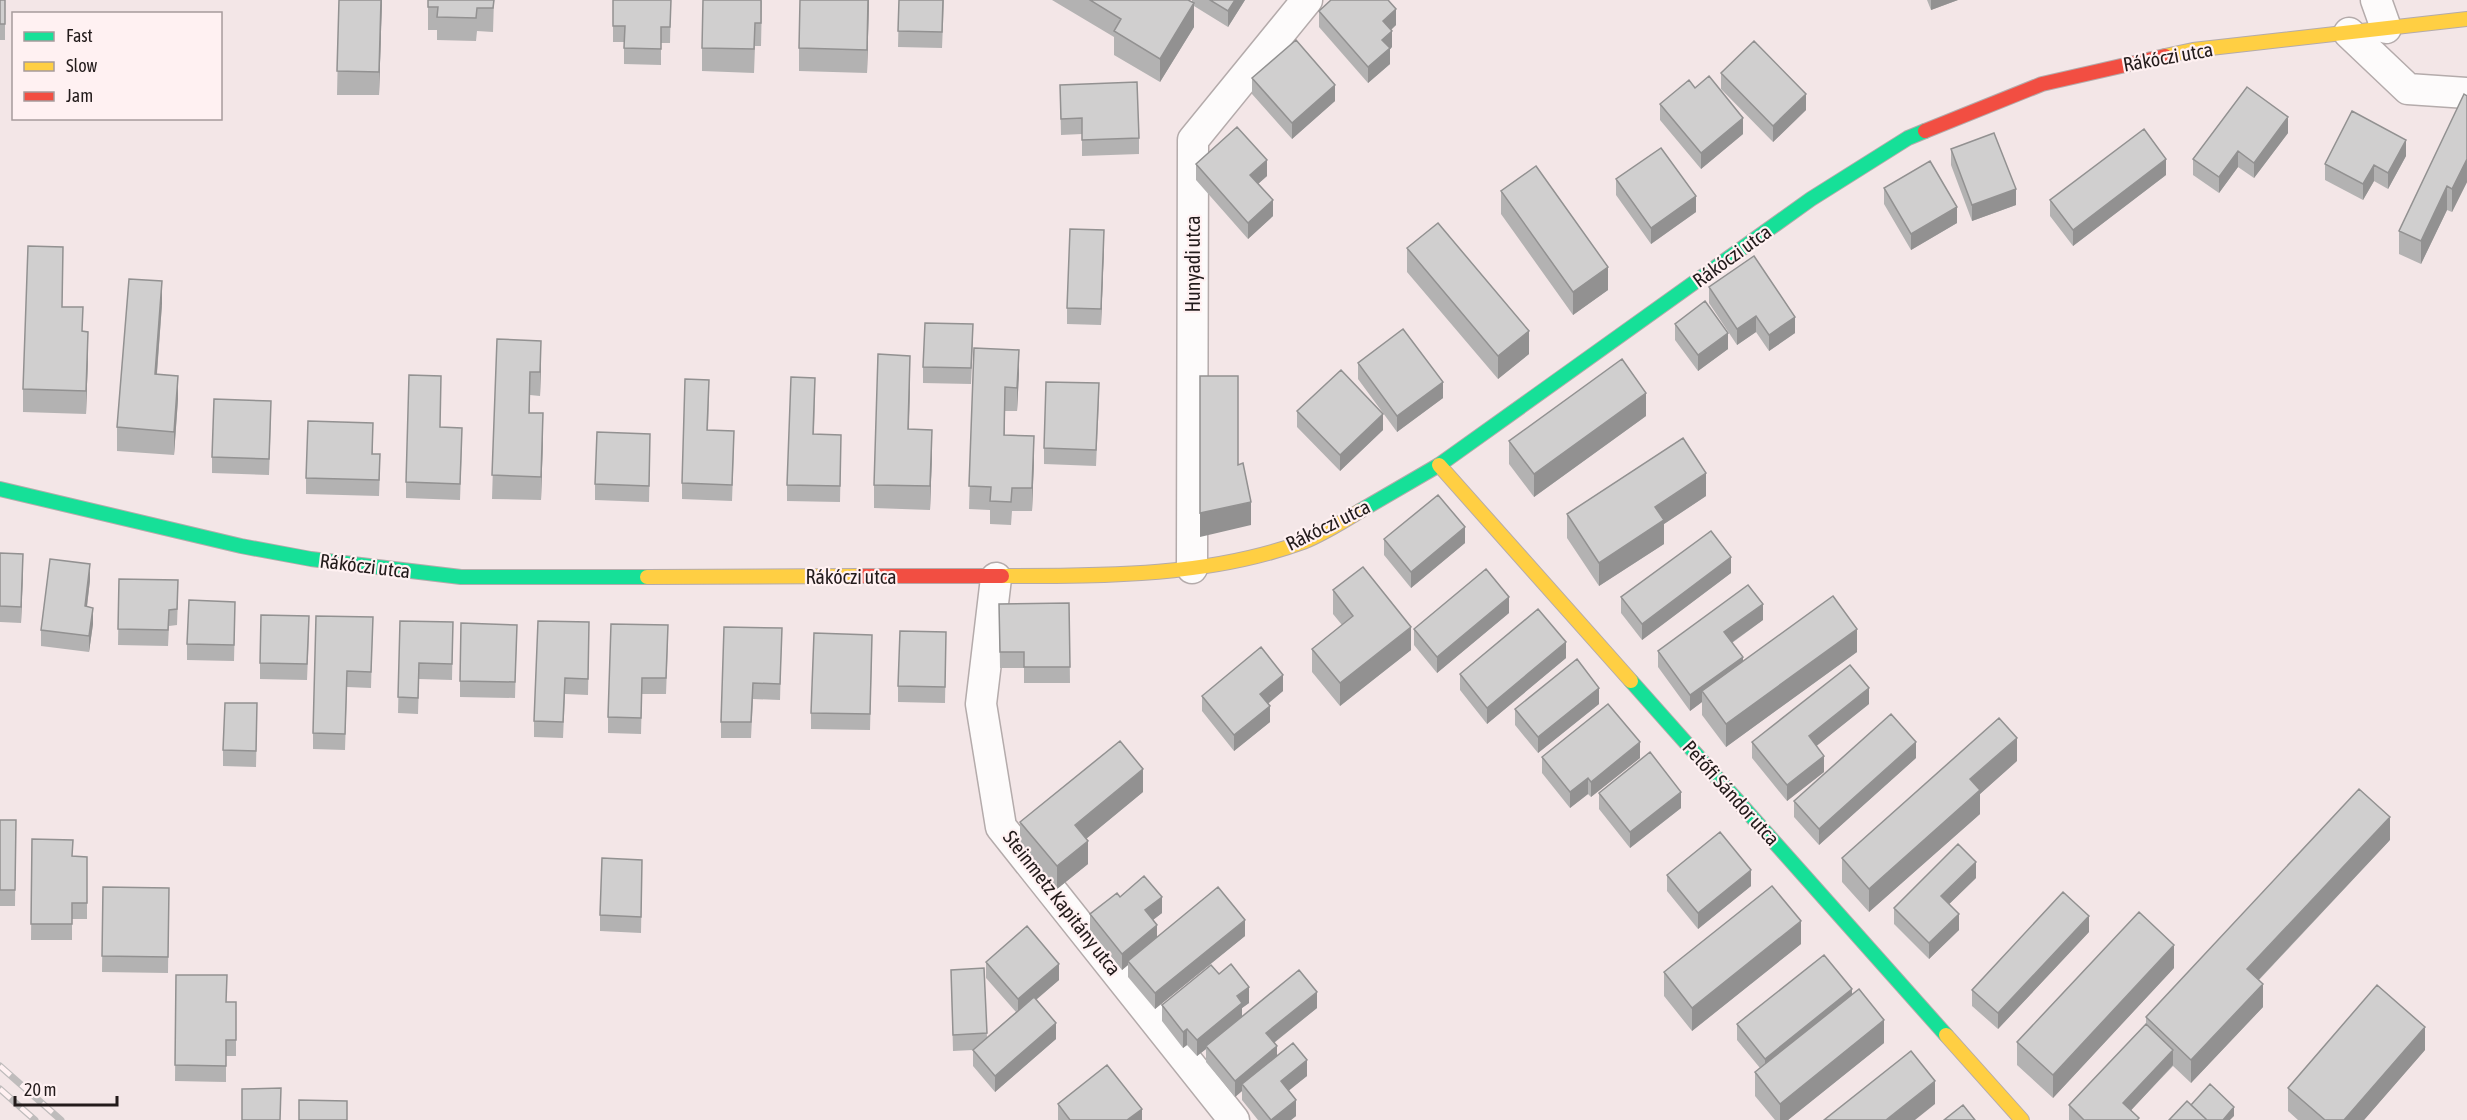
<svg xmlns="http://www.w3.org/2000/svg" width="2467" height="1120" font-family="'Asap Condensed',sans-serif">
  <rect width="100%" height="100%" fill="#f3e6e7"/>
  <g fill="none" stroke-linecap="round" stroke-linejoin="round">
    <!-- street casing -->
    <g stroke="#b4abab" stroke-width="33">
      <path id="street" d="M2376,0L2386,28
        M2349,33L2408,89L2467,93
        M1192,568L1193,140L1307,0
        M996,578L981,704L1001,827L1234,1120"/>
    </g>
    <!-- fast casing -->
    <g stroke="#b4abab" stroke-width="16">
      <path id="fast" d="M0,489L241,546L311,559L461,577H647
        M1360,511L1439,465L1811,199L1908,138L1925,131
        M1631,681L1946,1035"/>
    </g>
    <!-- slow casing -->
    <g stroke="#b4abab" stroke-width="16">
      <path id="slow" d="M2165,56L2193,50L2467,19
        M1439,465L1631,681
        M1002,576C1102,576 1208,577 1303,542C1323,534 1342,522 1360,511
        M647,577L860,576
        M1946,1035L2022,1120"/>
    </g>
    <!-- jam casing -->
    <g stroke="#b4abab" stroke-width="16">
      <path id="jam" d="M1925,131L2042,84L2165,56
        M860,576H1002"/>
    </g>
    <!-- street -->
    <use href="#street" stroke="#fdfbfb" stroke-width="30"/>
    <!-- fast -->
    <use href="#fast" stroke="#16e098" stroke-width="14"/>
    <!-- slow -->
    <use href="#slow" stroke="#ffcf43" stroke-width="14"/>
    <!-- jam -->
    <use href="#jam" stroke="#f24e42" stroke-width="14"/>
    <!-- rail casing -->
    <g stroke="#bfbcbc" stroke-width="7">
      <path id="rail" d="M0,1066L61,1120
        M0,1089L35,1120"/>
    </g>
    <!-- rail -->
    <use href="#rail" stroke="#fff1f2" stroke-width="4.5" stroke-dasharray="14" stroke-linecap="butt"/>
  </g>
  <!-- wall -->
  <path fill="#b3b2b2" d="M0,0H5V40H0Z
    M339,0H382L379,95H337Z
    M428,0H494L493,32L477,31L476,41L437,40V30H428Z
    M613,0H671L670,43H661V65L624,64V42H613Z
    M762,0L761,46H755L754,73L702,71V48Z
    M869,0L867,73L799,71V48Z
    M899,0H944L942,48L898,47Z
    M1052,0H1188L1192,2V0H1245L1228,27L1194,6V27L1160,82L1114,55V37Z
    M1927,0H1958L1931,10Z
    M1319,11L1396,25L1391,30L1392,47L1390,49V64L1368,83L1319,27Z
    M1721,73L1806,110L1773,142L1721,89Z
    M1252,78L1335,101L1292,139L1252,94Z
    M1060,85L1139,138V154L1082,156V134L1061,135Z
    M2467,96V182L2452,212L2447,210L2421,264L2399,254V231Z
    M1660,104L1743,134L1701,169L1660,120Z
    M2288,133L2254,178L2238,167L2219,193L2193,175V159Z
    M1951,149L2016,205L1972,221L1951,165Z
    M2406,156L2388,189L2374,181L2363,200L2325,180V164Z
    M1196,164L1267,176L1258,184L1273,216L1248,239L1196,180Z
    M2166,175L2073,246L2050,216V200Z
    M1616,179L1696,212L1651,244L1616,195Z
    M1884,188L1957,223L1911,250L1884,204Z
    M1501,191L1608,290L1573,315L1501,214Z
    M1104,246L1101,325L1067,324V308Z
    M1407,248L1529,354L1498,379L1407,272Z
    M63,270L62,307L83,331L88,355L86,414L23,412V389Z
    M1709,287L1795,333L1769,351L1756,332L1737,345L1709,303Z
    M162,304L157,374L178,399L174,455L117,451V427Z
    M1675,324L1728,349L1698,371L1675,340Z
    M497,339L541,364L540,396L530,395V413L543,436L541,500L492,499Z
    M973,340L971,384L923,383V367Z
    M974,348L1019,373L1017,411H1005V435L1034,459L1032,511H1012L1011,525L990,524V510L969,509Z
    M1358,363L1443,398L1397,432L1358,379Z
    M910,379L909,430L932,454L930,510L874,508V485Z
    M441,392L440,427L462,444L460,500L406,498V482Z
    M815,394L814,434L841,451L840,502L787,501V485Z
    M709,396L708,430L734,447L732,501L682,499V483Z
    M1099,399L1096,466L1044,464V448Z
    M1297,411L1383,430L1340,471L1297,427Z
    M1646,416L1534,497L1509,464V441Z
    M271,417L269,475L212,473V457Z
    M373,439V454L380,470L379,496L306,494V478Z
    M650,450L649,502L595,500V484Z
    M1706,496L1664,524V544L1599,586L1567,538V514Z
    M1384,539L1465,543L1411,588L1384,555Z
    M0,553L23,570L21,623L0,622Z
    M1731,573L1642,640L1621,613V597Z
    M119,579L178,596L177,625L169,626L168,646L118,645Z
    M90,580L87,607L93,624L89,652L41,646V630Z
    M1333,590L1411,650L1340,706L1312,672V649L1342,625L1333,614Z
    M1069,603L1070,683H1024V668H1000L999,604Z
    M1509,613L1437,673L1414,645V629Z
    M373,617L371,688L347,687L345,750L313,749V733Z
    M235,618L234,661L187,660V644Z
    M1763,620L1732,643L1743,662L1857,652L1726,747L1702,715V702L1690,711L1658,667V651Z
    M400,621L453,622L452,680L419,679L418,714L398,713Z
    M517,625L515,698L460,697V681Z
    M782,628L780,700L753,699L751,738H721V722Z
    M309,632L307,680L260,679V663Z
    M589,638L588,695L565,694L563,738L534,737V721Z
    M668,641L666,694H642L641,734L608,733V717Z
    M946,648L945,703L898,702V686Z
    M872,651L870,730L811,729V713Z
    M1566,658L1487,724L1460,690V674Z
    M1283,691L1268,704L1270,722L1234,751L1202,711V696Z
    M1599,704L1538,753L1515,725V709Z
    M1869,704L1816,746L1824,772L1787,801L1752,758V742Z
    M257,719L256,767L223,766V750Z
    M1542,757L1640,758L1591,797L1588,794L1570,808L1542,773Z
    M1916,758L1819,845L1794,817V801Z
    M2017,761L1980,794V814L1869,912L1842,882V858Z
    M1143,792L1086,839L1088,864L1057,889L1020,845V822Z
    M1599,793L1681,808L1630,848L1599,809Z
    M0,820H16L15,906H0Z
    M32,839L73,856L87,857V919H72V940H31Z
    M2390,840L2259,980L2263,1007L2191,1083L2173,1066L2131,1110L2139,1120H2069V1105L2146,1024V1017Z
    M1667,875L1751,886L1698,929L1667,891Z
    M642,876L641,933L600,931V915Z
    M1976,878L1949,904L1959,930L1929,959L1894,924V908Z
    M103,887L169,888L168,973L102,972Z
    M1120,897L1162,913L1153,920L1157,937L1245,936L1155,1009L1128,977V965L1122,970L1090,930V914Z
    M2089,932L1998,1029L1972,1006V990Z
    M1801,944L1692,1031L1664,996V972Z
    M986,962L1059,980L1036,1000L1056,1039L995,1092L973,1066V1050L953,1051L951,970L984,968L987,1037L1016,1012L986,978Z
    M2174,968L2053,1098L2017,1065V1042Z
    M1219,974L1249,1003L1242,1008V1017L1317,1008L1274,1043L1277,1056L1307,1076L1288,1090L1296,1116L1291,1120H1258L1242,1100V1091L1235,1097L1206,1062V1049L1197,1056L1187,1045L1183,1048L1162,1021V1005Z
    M176,975L226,1002H236V1056H226V1082L175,1081Z
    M1852,994L1884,1043L1788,1120H1775L1755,1096V1072L1760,1068L1737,1040V1024Z
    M2425,1050L2364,1120H2298L2288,1111V1088Z
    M1058,1104L1142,1120H1058Z"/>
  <!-- shaded-wall -->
  <path fill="#929191" d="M381,0H382L379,95V72Z
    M868,0H869L867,73V50Z
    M1235,0H1245L1228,27V11Z
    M1931,0H1958L1931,10Z
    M1194,3V27L1160,82V59Z
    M1396,9V25L1383,37V21Z
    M1392,31V47L1390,49V64L1368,83V67L1382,40Z
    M1335,85V101L1292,139V123Z
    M1806,94V110L1773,142V126Z
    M2288,117V133L2254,178V163Z
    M1743,118V134L1701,169V153Z
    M2406,140V156L2388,189V173Z
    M2238,151V167L2219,193V177Z
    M2166,159V175L2073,246V230Z
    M2467,159V182L2452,212V189Z
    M1267,160V176L1250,191V175Z
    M2374,165V181L2363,200V184Z
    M2447,186V210L2421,264V241Z
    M2016,189V205L1972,221V205Z
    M1696,196V212L1651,244V228Z
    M1273,200V216L1248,239V223Z
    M1957,207V223L1911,250V234Z
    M1104,230V246L1101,325V309Z
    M1608,267V290L1573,315V292Z
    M162,281V304L155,397V374Z
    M1756,316V332L1737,345V329Z
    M1795,317V333L1769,351V335Z
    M1529,331V354L1498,379V356Z
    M88,332V355L86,414V391Z
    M1728,333V349L1698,371V355Z
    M541,341V364L540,396V372Z
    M1019,350V373L1017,411V388Z
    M910,356V379L908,453V429Z
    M178,376V399L174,455V432Z
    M1443,382V398L1397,432V416Z
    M1646,393V416L1534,497V474Z
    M543,413V436L541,500V477Z
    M1383,414V430L1340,471V455Z
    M932,430V454L930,510V486Z
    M1034,436V459L1032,511V488Z
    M1706,473V496L1664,524V544L1599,586V563L1655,507Z
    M1251,502V525L1200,537V513Z
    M1465,527V543L1411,588V572Z
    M23,554V570L21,623V607Z
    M1731,557V573L1642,640V624Z
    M90,564V580L85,622V606Z
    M1509,597V613L1437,673V657Z
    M1763,604V620L1724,648V632Z
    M93,608V624L89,652V636Z
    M1411,627V650L1340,706V683Z
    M1857,629V652L1726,747V724Z
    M1566,642V658L1487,724V708Z
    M1743,657V673L1702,691V702L1690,711V695Z
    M1283,675V691L1260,710V694Z
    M1599,688V704L1538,753V737Z
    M1869,688V704L1809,752V736Z
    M1270,706V722L1234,751V735Z
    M2017,738V761L1980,794V814L1869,912V889L1970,779Z
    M1640,742V758L1591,797V782Z
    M1916,742V758L1819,845V829Z
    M1824,756V772L1787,801V785Z
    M1143,769V792L1075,848V825Z
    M1588,778V794L1570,808V792Z
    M1681,792V808L1630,848V832Z
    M2390,817V840L2247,992V969Z
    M1088,841V864L1057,889V866Z
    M1976,862V878L1941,912V896Z
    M1751,870V886L1698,929V913Z
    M1162,897V913L1145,926V910Z
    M1959,914V930L1929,959V943Z
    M2089,916V932L1998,1029V1013Z
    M1245,920V936L1155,1009V993Z
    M1801,921V944L1692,1031V1008Z
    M1157,925V941L1128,961V965L1122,970V954Z
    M2174,945V968L2053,1098V1075Z
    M1059,964V980L1018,1015V999Z
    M2263,984V1007L2191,1083V1060Z
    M1249,987V1003L1242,1008V1019L1206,1046V1049L1197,1056V1040L1237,996Z
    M1852,989V1005L1765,1075V1059Z
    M1317,992V1008L1266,1049V1033Z
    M1884,1020V1043L1788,1120H1780V1104Z
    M1056,1023V1039L995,1092V1076Z
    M2425,1027V1050L2364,1120H2344Z
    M1187,1029V1045L1183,1048V1032Z
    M1277,1046V1062L1242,1084V1091L1235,1097V1081Z
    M2173,1050V1065L2123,1119V1103Z
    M1307,1060V1076L1281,1097V1081Z
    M1935,1081V1104L1915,1120H1886Z
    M1296,1100V1116L1291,1120H1271Z
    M2234,1107V1116L2230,1120H2223Z
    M1142,1109V1120H1127Z"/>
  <!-- building -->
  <path fill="#d0cfcf" stroke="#929191" stroke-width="1.5" d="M0,0H5V24H0Z
    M339,0H381L379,72L337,71Z
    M428,0H494L493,8H477L476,18L437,17L438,7H428Z
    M613,0H671L670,27H661V49L624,48L625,26H613Z
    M703,0H761V23H755L754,49L702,48Z
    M800,0H868L867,50L799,48Z
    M899,0H943L942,32L898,31Z
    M1090,0H1188L1194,3L1160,59L1114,31L1121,19Z
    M1210,0H1235L1228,11Z
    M1331,0H1388L1396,9L1383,21L1392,31L1382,40L1390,48L1368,67L1319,11Z
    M1296,40L1335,85L1292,123L1252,78Z
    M1754,41L1806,94L1773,126L1721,73Z
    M1709,76L1743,118L1701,153L1660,104L1689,80L1695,88Z
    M1137,82L1139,138L1082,140V118L1061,119L1060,85Z
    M2247,87L2288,117L2254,163L2238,151L2219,177L2193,159Z
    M2464,94L2467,96V159L2452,189L2447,186L2421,241L2399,231Z
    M2352,111L2406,140L2388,173L2374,165L2363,184L2325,164Z
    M1237,127L1267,160L1250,175L1273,200L1248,223L1196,164Z
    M2144,129L2166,159L2073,230L2050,200Z
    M1994,133L2016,189L1972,205L1951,149Z
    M1661,148L1696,196L1651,228L1616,179Z
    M1930,161L1957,207L1911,234L1884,188Z
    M1536,166L1608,267L1573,292L1501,191Z
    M1438,223L1529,331L1498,356L1407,248Z
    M1070,229L1104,230L1101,309L1067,308Z
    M28,246L63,247L62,307H83L82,331L88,332L86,391L23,389Z
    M1754,256L1795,317L1769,335L1756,316L1737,329L1709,287Z
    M129,279L162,281L155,374L178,376L174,432L117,427Z
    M1705,301L1728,333L1698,355L1675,324Z
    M925,323L973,324L971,368L923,367Z
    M1403,329L1443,382L1397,416L1358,363Z
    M497,339L541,341L540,372H530L529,413H543L541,477L492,475Z
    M974,348L1019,350L1017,388L1005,387L1004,435L1034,436L1032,488H1012L1011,502L990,501L991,487L969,486Z
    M878,354L910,356L908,429L932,430L930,486L874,485Z
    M1622,359L1646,393L1534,474L1509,441Z
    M1341,370L1383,414L1340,455L1297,411Z
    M409,375L441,376L440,427L462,428L460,484L406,482Z
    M1200,376H1238V465L1243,463L1251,502L1200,513Z
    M791,377L815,378L813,434L841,435L840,486L787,485Z
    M685,379L709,380L707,430L734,431L732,485L682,483Z
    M1046,382L1099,383L1096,450L1044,448Z
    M214,399L271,401L269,459L212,457Z
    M308,421L373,423L372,454H380L379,480L306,478Z
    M597,432L650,434L649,486L595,484Z
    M1683,438L1706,473L1655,507L1664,520L1599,563L1567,514Z
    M1438,495L1465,527L1411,572L1384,539Z
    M1711,531L1731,557L1642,624L1621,597Z
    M0,553L23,554L21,607L0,606Z
    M50,559L90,564L85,606L93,608L89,636L41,630Z
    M1363,567L1411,627L1340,683L1312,649L1353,616L1333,590Z
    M1486,569L1509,597L1437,657L1414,629Z
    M119,579L178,580L177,609L169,610L168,630L118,629Z
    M1748,585L1763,604L1724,632L1743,657L1690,695L1658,651Z
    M1833,596L1857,629L1726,724L1702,691Z
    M189,600L235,602L234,645L187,644Z
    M1069,603L1070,667H1024V652H1000L999,604Z
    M1538,609L1566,642L1487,708L1460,674Z
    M261,615L309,616L307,664L260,663Z
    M316,616L373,617L371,672L347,671L345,734L313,733Z
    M400,621L453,622L452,664L419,663L418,698L398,697Z
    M538,621L589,622L588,679L565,678L563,722L534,721Z
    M461,623L517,625L515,682L460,681Z
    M611,624L668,625L666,678H642L641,718L608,717Z
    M724,627L782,628L780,684L753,683L751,722H721Z
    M900,631L946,632L945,687L898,686Z
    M814,633L872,635L870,714L811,713Z
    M1261,647L1283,675L1260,694L1270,706L1234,735L1202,696Z
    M1577,659L1599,688L1538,737L1515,709Z
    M1850,665L1869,688L1809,736L1824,756L1787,785L1752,742Z
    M225,703H257L256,751L223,750Z
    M1608,704L1640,742L1591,782L1588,778L1570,792L1542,757Z
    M1891,714L1916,742L1819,829L1794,801Z
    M1999,718L2017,738L1970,779L1980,790L1869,889L1842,858Z
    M1120,741L1143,769L1075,825L1088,841L1057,866L1020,822Z
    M1650,752L1681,792L1630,832L1599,793Z
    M2359,789L2390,817L2247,969L2263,984L2191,1060L2146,1017Z
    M0,820H16L15,890H0Z
    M1720,832L1751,870L1698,913L1667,875Z
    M32,839L73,840L72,856L87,857V903H72V924H31Z
    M1958,844L1976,862L1941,896L1959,914L1929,943L1894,908Z
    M602,858L642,860L641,917L600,915Z
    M1144,876L1162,897L1145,910L1157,925L1122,954L1090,914L1117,893L1120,897Z
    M1772,886L1801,921L1692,1008L1664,972Z
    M103,887L169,888L168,957L102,956Z
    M1218,887L1245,920L1155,993L1128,961Z
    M2063,892L2089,916L1998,1013L1972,990Z
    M2139,912L2174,945L2053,1075L2017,1042Z
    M1027,926L1059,964L1018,999L986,962Z
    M1824,955L1852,989L1765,1059L1737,1024Z
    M1231,964L1249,987L1237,996L1242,1003L1197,1040L1187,1029L1183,1032L1162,1005L1211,965L1219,974Z
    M984,968L987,1033L953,1035L951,970Z
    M1299,970L1317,992L1266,1033L1277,1046L1235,1081L1206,1046Z
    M176,975H227L226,1002H236V1040H226V1066L175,1065Z
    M2377,985L2425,1027L2344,1120H2325L2288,1088Z
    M1859,989L1884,1020L1780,1104L1755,1072Z
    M1034,997L1056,1023L995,1076L973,1050Z
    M2146,1024L2173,1050L2123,1103L2139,1118L2137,1120H2084L2069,1105Z
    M1293,1043L1307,1060L1281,1081L1296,1100L1271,1120L1242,1084Z
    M1911,1051L1935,1081L1886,1120H1824Z
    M1107,1065L1142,1109L1127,1120H1070L1058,1104Z
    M2210,1084L2234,1107L2223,1120H2207L2191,1105Z
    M281,1088L280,1120H242V1089Z
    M299,1100L347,1101V1120H299Z
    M2187,1101L2207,1120H2169Z
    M1963,1105L1975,1120H1944Z"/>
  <g text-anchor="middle" stroke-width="4.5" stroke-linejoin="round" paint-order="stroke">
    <!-- street labels -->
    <g font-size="20" fill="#231b1b" stroke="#fff1f2">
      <text transform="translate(2168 57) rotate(-10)" y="7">Rákóczi utca</text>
      <text transform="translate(1732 256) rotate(-36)" y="7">Rákóczi utca</text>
      <text transform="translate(1193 264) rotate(-90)" y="7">Hunyadi utca</text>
      <text transform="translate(1328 525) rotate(-26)" y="7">Rákóczi utca</text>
      <text transform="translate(365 566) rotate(7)" y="7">Rákóczi utca</text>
      <text x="851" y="584">Rákóczi utca</text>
      <text transform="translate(1731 793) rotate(48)" y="7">Petőfi Sándor utca</text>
      <text transform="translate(1062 903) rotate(52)" y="7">Steinmetz Kapitány utca</text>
    </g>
  </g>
  <!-- legend -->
  <rect x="12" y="12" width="210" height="108" fill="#fff1f2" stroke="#a79b9c" stroke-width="1.5"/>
  <rect x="24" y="32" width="30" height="9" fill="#16e098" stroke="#a79b9c" stroke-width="1.5"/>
  <text x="66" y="42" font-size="18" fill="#231b1b">Fast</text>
  <rect x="24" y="62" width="30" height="9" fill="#ffcf43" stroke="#a79b9c" stroke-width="1.5"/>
  <text x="66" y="72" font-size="18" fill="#231b1b">Slow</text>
  <rect x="24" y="92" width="30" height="9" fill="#f24e42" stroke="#a79b9c" stroke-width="1.5"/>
  <text x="66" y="102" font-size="18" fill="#231b1b">Jam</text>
  <!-- scale -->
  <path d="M15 1096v9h102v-9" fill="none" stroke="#231b1b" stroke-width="3"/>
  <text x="24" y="1096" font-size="18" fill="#231b1b" stroke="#fff1f2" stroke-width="4.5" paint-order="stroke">20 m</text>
</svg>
